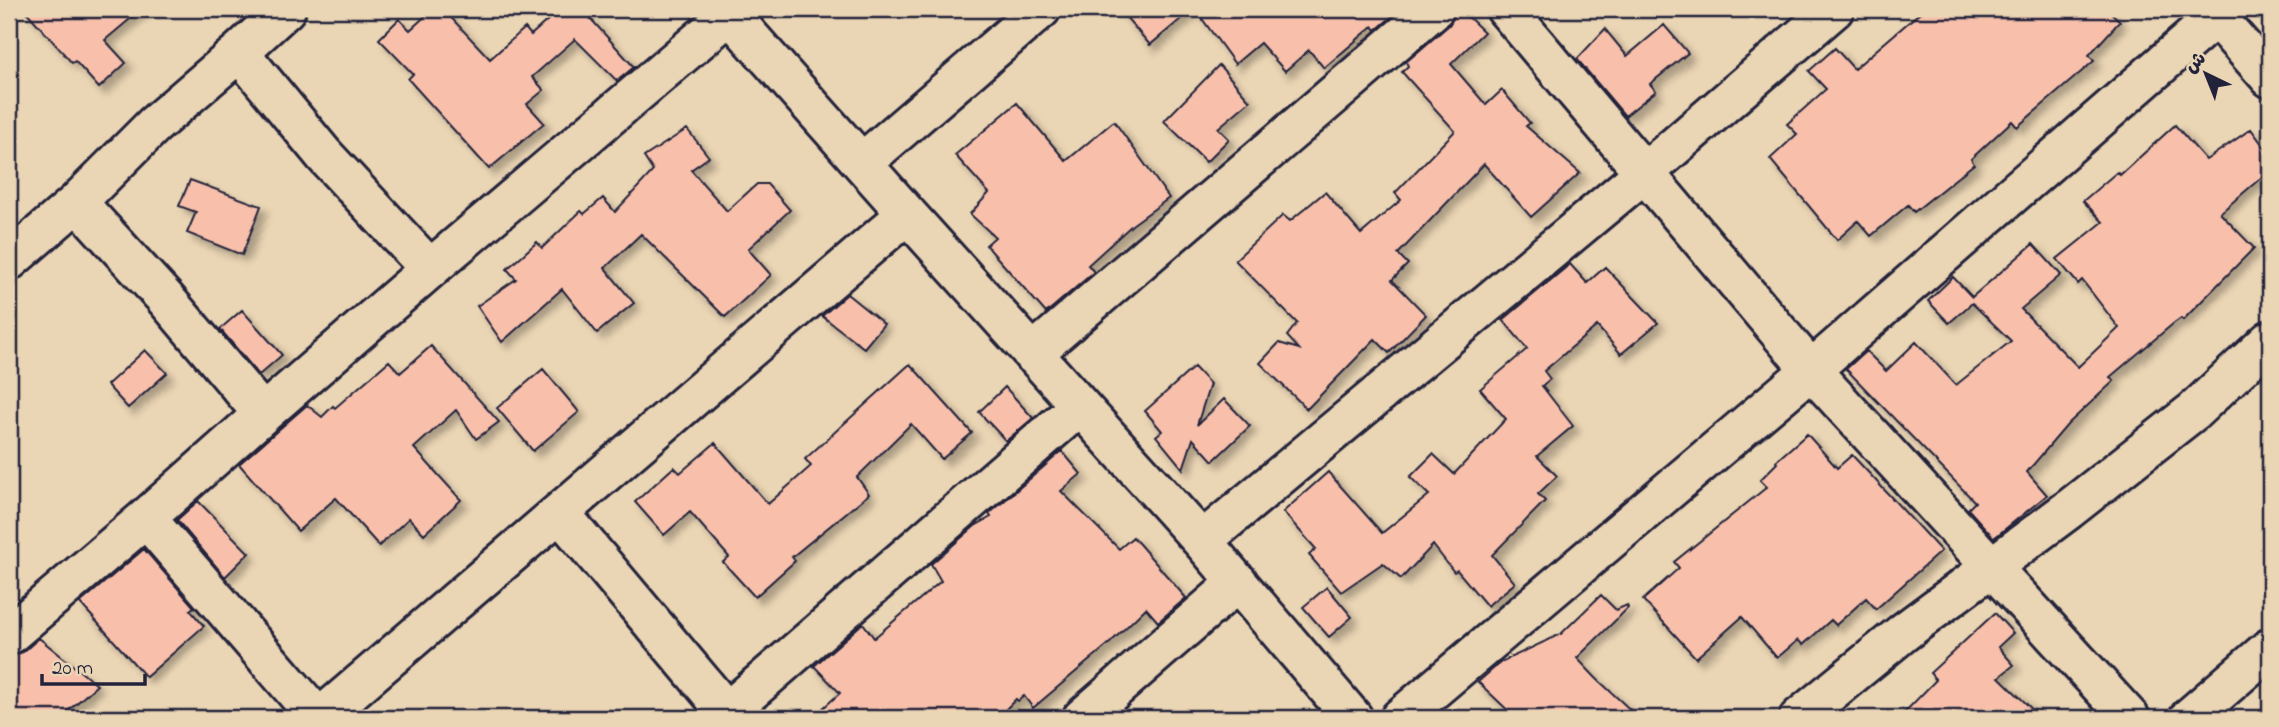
<svg xmlns="http://www.w3.org/2000/svg" width="2279" height="727" font-family="'Indie Flower','Playpen Sans Arabic',sans-serif">
  <defs>
    <filter id="shadow"><feDropShadow dx="6" dy="6" stdDeviation="3.5" flood-color="#0004"/></filter>
  </defs>
  <rect width="100%" height="100%" fill="#ead5b4"/>
  <filter id="ink" filterUnits="userSpaceOnUse"><feTurbulence type="fractalNoise" baseFrequency=".0143" numOctaves="2"/><feDisplacementMap in="SourceGraphic" scale="14" xChannelSelector="R" yChannelSelector="G"/><feConvolveMatrix kernelMatrix="1 2 1 2 8 2 1 2 1" color-interpolation-filters="sRGB"/></filter>
  <g filter="url(#ink)">
    <!-- building -->
    <path fill="#f8c0ab" stroke="#22223b" stroke-width="2" filter="url(#shadow)" d="M24,9H142L105,40L126,63L99,88L75,61L72,63Z
      M433,9H443L490,59L525,28L531,35L560,9H582L634,67L617,81L575,39L532,77L544,90L527,104L544,123L489,169L408,79L413,74L379,39L399,19L410,30Z
      M1119,9H1193L1150,45Z
      M1195,9H1401L1376,30L1373,26L1324,68L1309,50L1285,71L1260,43L1235,64Z
      M1455,9H1460L1484,32L1451,64L1486,105L1502,90L1530,123L1526,126L1580,173L1531,217L1484,164L1398,254L1408,264L1392,280L1426,315L1389,353L1375,339L1307,409L1260,363L1279,343L1299,349L1287,336L1297,323L1235,260L1283,215L1290,221L1325,192L1361,234L1401,200L1395,193L1455,131L1402,72L1408,66L1406,62L1449,25L1454,17Z
      M1924,9H2107L2120,21L2089,55L2094,61L2017,127L2012,121L1971,159L1974,164L1914,212L1908,205L1871,236L1858,221L1837,240L1770,159L1797,134L1787,124L1826,89L1809,71L1835,48L1854,69Z
      M1664,25L1688,53L1650,84L1656,91L1625,116L1577,59L1605,29L1627,56Z
      M1219,65L1250,101L1218,128L1229,139L1206,162L1164,121Z
      M1017,103L1066,161L1114,121L1169,198L1132,225L1088,265L1094,272L1046,313L986,245L995,237L970,214L989,193L955,155Z
      M2175,125L2206,160L2251,129L2270,155V170L2220,213L2254,248L2183,320L2181,318L2174,323L2110,377L2114,381L2068,424L2027,472L2047,495L1994,538L1968,509L1975,502L1846,369L1866,351L1886,371L1916,342L1956,385L2011,341L1972,303L1949,323L1928,301L1953,277L1972,297L2033,244L2061,275L2021,309L2078,367L2119,328L2082,280L2078,284L2057,259L2103,222L2083,201L2117,172L2120,175Z
      M687,129L709,157L691,170L727,211L757,184H767L790,210L748,249L771,275L725,317L641,234L605,268L634,303L597,333L562,289L502,342L477,306L516,279L507,269L537,242L542,248L581,211L584,214L603,198L615,212L653,171L644,157Z
      M190,180L261,206L242,255L187,233L196,212L179,206Z
      M1570,264L1587,283L1605,267L1658,323L1621,354L1597,326L1544,371L1550,379L1542,386L1573,426L1537,456L1557,476L1538,494L1545,501L1492,555L1515,583L1487,606L1457,570L1454,572L1433,545L1401,579L1383,563L1341,592L1309,555L1316,549L1283,512L1328,472L1382,533L1429,495L1410,477L1433,454L1454,474L1506,419L1480,389L1527,349L1503,320Z
      M847,294L884,324L864,348L822,316Z
      M242,310L282,355L259,375L220,329Z
      M431,346L499,422L476,439L456,410L414,448L461,500L424,534L409,518L379,546L336,498L298,531L239,464L307,405L322,417L333,406L335,408L389,361L400,373Z
      M145,350L167,373L128,408L107,385Z
      M910,364L972,433L942,459L911,424L857,477L869,494L792,557L795,561L755,597L723,562L729,557L690,512L664,535L635,502L674,467L680,473L715,443L768,504L811,466L805,459Z
      M1194,367L1210,384L1197,425L1224,399L1250,426L1213,461L1193,439L1183,469L1156,436L1162,431L1145,411Z
      M543,369L579,412L533,451L497,408Z
      M1005,387L1033,418L1006,441L979,412Z
      M1807,434L1837,468L1852,455L1941,551L1876,609L1866,598L1836,625L1831,620L1803,645L1798,640L1777,658L1742,617L1696,658L1643,600L1679,568L1674,562L1767,487L1760,480L1777,463L1776,461Z
      M1062,451L1081,474L1061,491L1119,549L1133,537L1186,598L1158,622L1146,608L1110,643L1033,708L1024,696L1018,701L1016,699L997,718H812L840,693L814,666L863,623L874,638L941,581L931,564L975,526L991,517L989,514Z
      M198,501L249,553L225,577L177,520Z
      M144,549L194,607L190,610L204,626L146,677L80,603Z
      M1327,587L1352,617L1329,637L1303,607Z
      M1601,595L1616,610L1627,605L1628,608L1577,658L1596,678L1639,718H1516L1478,682L1501,662L1561,634Z
      M1995,613L2013,633L1998,647L2014,665L1999,677L2041,718H1899L1936,680L1930,673Z
      M39,638L97,685L60,718H9V656L23,652Z"/>
    <g fill="none" stroke-linecap="round" stroke-linejoin="round">
      <!-- minor casing -->
      <g stroke="#22223b" stroke-width="44">
        <path id="minor" d="M725,9L907,214L1202,541L1353,718
          M1506,9L1811,370L2130,718
          M2209,9L2270,78
          M239,52L324,155L430,269
          M862,163L1041,9
          M77,202L164,297L263,414
          M9,261L77,202L154,125L239,52L286,9
          M1032,354L1434,9
          M560,513L732,718
          M146,518L318,718
          M1202,541L1644,173L1834,9
          M9,635L146,518L263,414L430,269L730,14
          M320,718L907,214
          M720,718L1080,406
          M1082,718L1238,582
          M1400,718L1811,370L2225,9
          M1799,718L1904,632L2068,510L2194,411L2270,340
          M2189,718L2270,648"/>
      </g>
      <!-- minor -->
      <use href="#minor" stroke="#ead5b4" stroke-width="38"/>
    </g>
  </g>
  <!-- margin -->
  <rect width="2279" height="727" fill="none" stroke="#ead5b4" stroke-width="35"/>
  <rect x="18" y="18" width="2244" height="692" fill="none" stroke="#22223b" stroke-width="2.5" filter="url(#ink)"/>
  <!-- north arrow -->
  <g transform="translate(2206 74) rotate(317)" stroke="#ead5b4" stroke-width="5" paint-order="stroke">
  <path d="M0-5L12 26L0 18L-12 26Z" fill="#22223b"/>
  <text y="-10" font-size="19" font-weight="bold" text-anchor="middle" fill="#22223b">ش</text>
  </g>
  <!-- scale -->
  <path d="M42 674v10h103v-10" fill="none" stroke="#22223b" stroke-width="3.5"/>
  <text x="52" y="674" font-size="21" fill="#22223b" stroke="#ead5b4" stroke-width="5" paint-order="stroke">20 m</text>
</svg>
